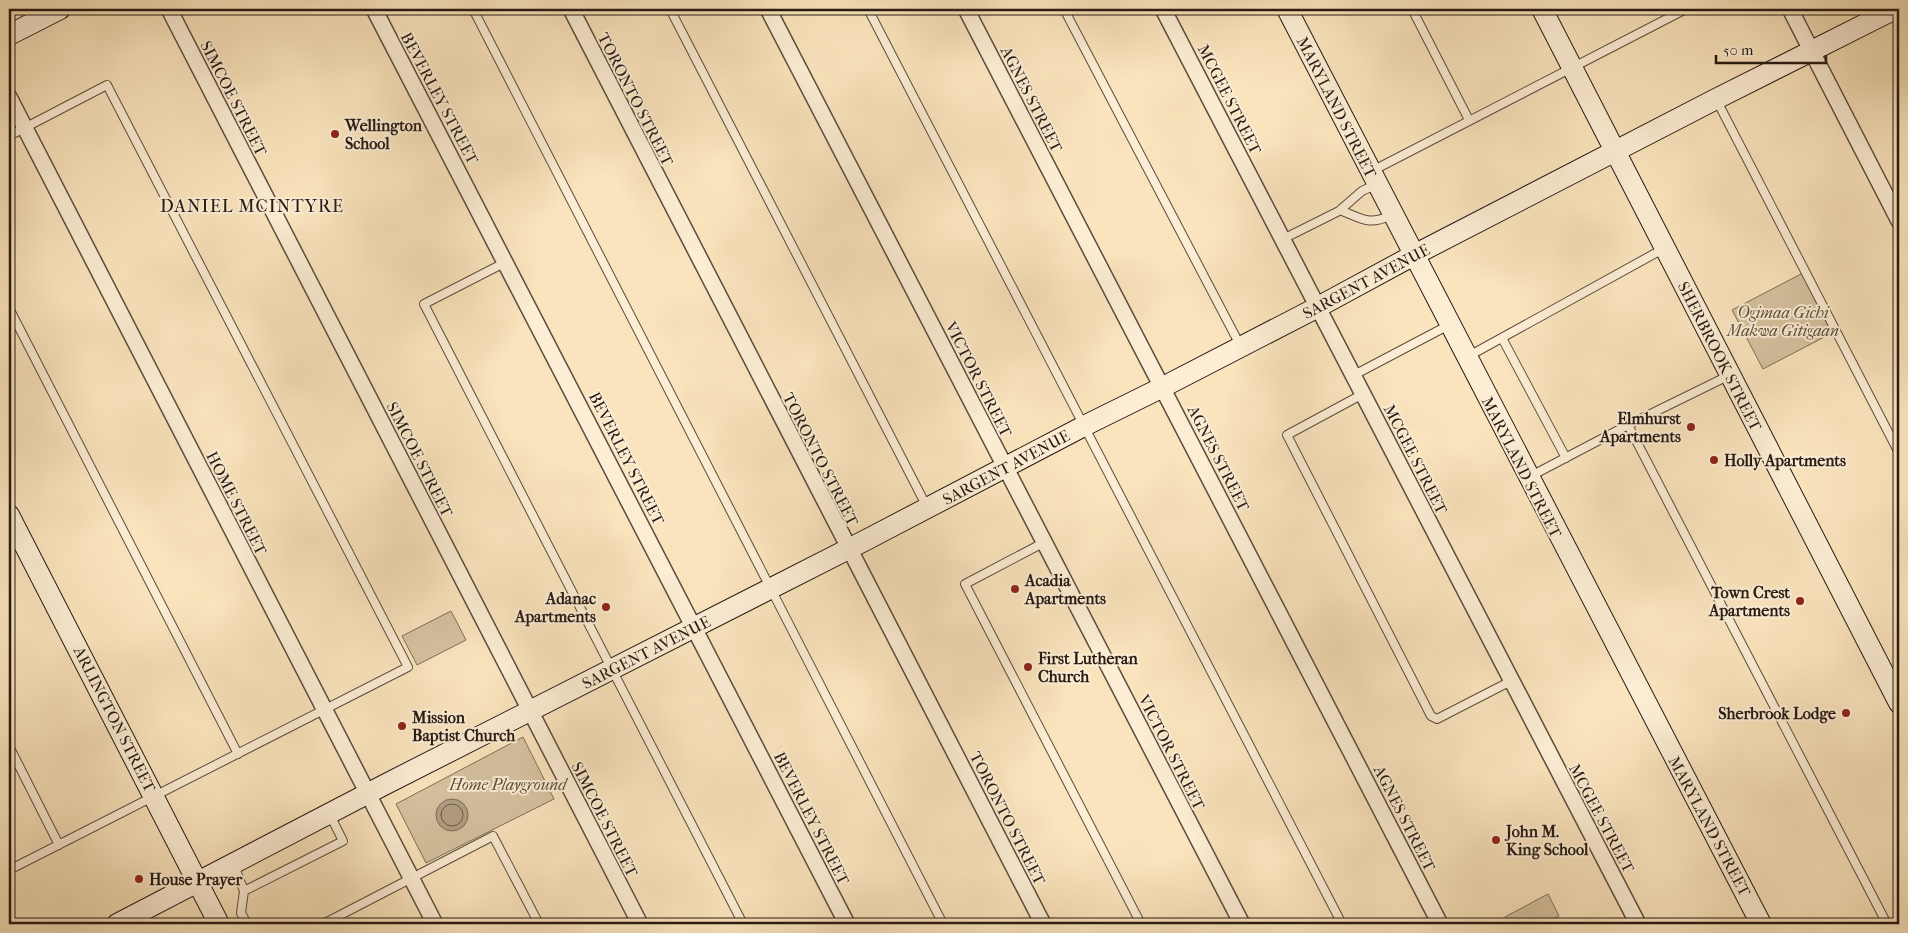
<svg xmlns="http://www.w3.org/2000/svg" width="1908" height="933" font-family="'IM FELL French Canon',serif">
  <rect width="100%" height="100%" fill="#fae4bd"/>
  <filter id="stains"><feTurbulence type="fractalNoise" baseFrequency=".004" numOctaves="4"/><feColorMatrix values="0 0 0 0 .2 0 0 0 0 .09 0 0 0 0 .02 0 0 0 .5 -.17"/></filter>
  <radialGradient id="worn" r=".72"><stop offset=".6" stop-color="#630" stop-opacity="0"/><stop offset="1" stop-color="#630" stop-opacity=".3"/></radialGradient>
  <!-- green -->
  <path fill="#d6c2a0" stroke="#7e6e5a" d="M1803,273L1834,332L1763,369L1732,310Z
    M451,611L466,640L417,665L402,636Z
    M523,737L554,799L426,863L396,804Z
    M1548,894L1559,916L1544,924H1535L1533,922L1522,924L1520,921L1509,924L1505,917Z"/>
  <!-- water -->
  <path fill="#b29f83" stroke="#7a6a56" d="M436 815a16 16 0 1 1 32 0a16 16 0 1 1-32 0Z"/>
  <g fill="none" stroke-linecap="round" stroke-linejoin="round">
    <!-- shore -->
    <path stroke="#6c5c4b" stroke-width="1" d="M441 815a11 11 0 1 1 22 0a11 11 0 1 1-22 0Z"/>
    <!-- lane casing -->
    <g stroke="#5c4c3e" stroke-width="10">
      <path id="lane" d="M473,9L943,924
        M670,9L927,507
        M868,9L1342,924
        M1064,9L1240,345
        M1412,9L1469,120
        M1716,99L1899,453
        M9,136L107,85L408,667L9,870
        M1370,172L1686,9
        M1340,210C1363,219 1368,226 1392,215
        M1283,239L1339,211L1362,191L1375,185
        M506,262L424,304L743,924
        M9,308L238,754
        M1502,338L1566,458
        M1467,357L1663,249
        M1354,375L1449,325
        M1363,394L1287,435L1431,716L1437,719L1511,681
        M1628,425L1887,924
        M1529,477L1628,425L1730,375
        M1043,543L965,584L1141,924
        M9,746L59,845
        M234,865L244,891L241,913L247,924
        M244,891L343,841L330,815
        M323,924L493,836L539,924
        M1868,924H1871"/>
    </g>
    <!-- street casing -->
    <g stroke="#5c4c3e" stroke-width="18">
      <path id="street" d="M169,9L640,924
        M374,9L847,924
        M571,9L1043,924
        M768,9L1242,924
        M966,9L1440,924
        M1163,9L1638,924
        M1790,9L1899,221
        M9,97L435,924"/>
    </g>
    <!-- secondary casing -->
    <g stroke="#271a13" stroke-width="22">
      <path id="secondary" d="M1287,9C1443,315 1601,620 1761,924
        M1542,9L1899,703
        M9,35L60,9
        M9,515L219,924
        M117,924L386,784L866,540L1084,426L1163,387L1318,307L1414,255L1716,99L1895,9"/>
    </g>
    <!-- lane -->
    <use href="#lane" stroke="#fcedd4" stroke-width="8"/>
    <!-- street -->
    <use href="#street" stroke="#fcedd4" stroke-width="15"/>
    <!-- secondary -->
    <use href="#secondary" stroke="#fcedd4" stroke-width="20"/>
  </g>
  <!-- markers -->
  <g fill="#8f2418" stroke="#fcedd4" stroke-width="2">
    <circle cx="335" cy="134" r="5"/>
    <circle cx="1691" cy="427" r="5"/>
    <circle cx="1714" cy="460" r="5"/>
    <circle cx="1015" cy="589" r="5"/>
    <circle cx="1800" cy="601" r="5"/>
    <circle cx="606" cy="607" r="5"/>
    <circle cx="1028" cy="667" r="5"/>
    <circle cx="1846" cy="713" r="5"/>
    <circle cx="402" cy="726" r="5"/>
    <circle cx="1496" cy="840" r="5"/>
    <circle cx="139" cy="879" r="5"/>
  </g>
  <g text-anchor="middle" stroke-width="4" stroke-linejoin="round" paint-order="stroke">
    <!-- street labels -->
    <g font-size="16" fill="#271a13" stroke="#fcedd4">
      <text transform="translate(234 98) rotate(63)" y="6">SIMCOE STREET</text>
      <text transform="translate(440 98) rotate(62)" y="6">BEVERLEY STREET</text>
      <text transform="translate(636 99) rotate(63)" y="6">TORONTO STREET</text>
      <text transform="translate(1032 99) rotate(63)" y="6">AGNES STREET</text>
      <text transform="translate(1230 99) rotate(63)" y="6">MCGEE STREET</text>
      <text transform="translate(1337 107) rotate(63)" y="6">MARYLAND STREET</text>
      <text transform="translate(1366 281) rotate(-28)" y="6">SARGENT AVENUE</text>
      <text transform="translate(1720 356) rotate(63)" y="6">SHERBROOK STREET</text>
      <text transform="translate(979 379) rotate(63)" y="6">VICTOR STREET</text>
      <text transform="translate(627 458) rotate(63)" y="6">BEVERLEY STREET</text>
      <text transform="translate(1219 458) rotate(63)" y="6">AGNES STREET</text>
      <text transform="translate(420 459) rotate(63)" y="6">SIMCOE STREET</text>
      <text transform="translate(821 459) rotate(63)" y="6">TORONTO STREET</text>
      <text transform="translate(1416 459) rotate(63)" y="6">MCGEE STREET</text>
      <text transform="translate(1006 467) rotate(-28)" y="6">SARGENT AVENUE</text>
      <text transform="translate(1522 467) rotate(63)" y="6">MARYLAND STREET</text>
      <text transform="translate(237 503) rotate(63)" y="6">HOME STREET</text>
      <text transform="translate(646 652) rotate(-27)" y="6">SARGENT AVENUE</text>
      <text transform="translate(115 719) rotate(63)" y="6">ARLINGTON STREET</text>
      <text transform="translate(1172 752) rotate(63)" y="6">VICTOR STREET</text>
      <text transform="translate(812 818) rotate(63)" y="6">BEVERLEY STREET</text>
      <text transform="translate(1008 818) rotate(63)" y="6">TORONTO STREET</text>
      <text transform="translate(1405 818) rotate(63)" y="6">AGNES STREET</text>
      <text transform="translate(1602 818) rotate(62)" y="6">MCGEE STREET</text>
      <text transform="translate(605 819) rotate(63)" y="6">SIMCOE STREET</text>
      <text transform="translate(1710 826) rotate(62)" y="6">MARYLAND STREET</text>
    </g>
    <!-- poi labels -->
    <g font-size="16" font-weight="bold" fill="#271a13" stroke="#fcedd4" text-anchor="start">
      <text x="345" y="131">Wellington<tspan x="345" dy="18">School</tspan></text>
      <text x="1681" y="424" text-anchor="end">Elmhurst<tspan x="1681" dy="18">Apartments</tspan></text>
      <text x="1724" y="466">Holly Apartments</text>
      <text x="1025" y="586">Acadia<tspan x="1025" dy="18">Apartments</tspan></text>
      <text x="1790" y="598" text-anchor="end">Town Crest<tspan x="1790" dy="18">Apartments</tspan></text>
      <text x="596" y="604" text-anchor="end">Adanac<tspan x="596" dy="18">Apartments</tspan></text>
      <text x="1038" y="664">First Lutheran<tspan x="1038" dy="18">Church</tspan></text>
      <text x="1836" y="719" text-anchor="end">Sherbrook Lodge</text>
      <text x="412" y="723">Mission<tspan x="412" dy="18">Baptist Church</tspan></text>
      <text x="1506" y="837">John M.<tspan x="1506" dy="18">King School</tspan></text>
      <text x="149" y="885">House Prayer</text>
    </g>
    <!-- park labels -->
    <g font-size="16" font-style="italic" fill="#5c4c3d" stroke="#fcedd4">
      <text x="1783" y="318">Ogimaa Gichi<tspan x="1783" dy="18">Makwa Gitigaan</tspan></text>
      <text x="508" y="790">Home Playground</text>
    </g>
    <!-- neighbourhood labels -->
    <g font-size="18" letter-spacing="1" fill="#271a13" stroke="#fcedd4">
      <text x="252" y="212">DANIEL MCINTYRE</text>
    </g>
  </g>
  <!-- margin -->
  <rect width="1908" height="933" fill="none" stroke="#fae4bd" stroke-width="30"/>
  <rect x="10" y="10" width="1888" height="913" fill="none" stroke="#271a13" stroke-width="2.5"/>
  <rect x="15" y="15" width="1878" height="903" fill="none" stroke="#271a13"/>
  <!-- scale -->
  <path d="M1716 55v8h110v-8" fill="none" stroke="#271a13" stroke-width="2.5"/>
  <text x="1723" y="55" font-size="15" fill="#271a13" stroke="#fcedd4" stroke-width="4" paint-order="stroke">50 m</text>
  <rect width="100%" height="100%" filter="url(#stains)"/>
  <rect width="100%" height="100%" fill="url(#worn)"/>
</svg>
